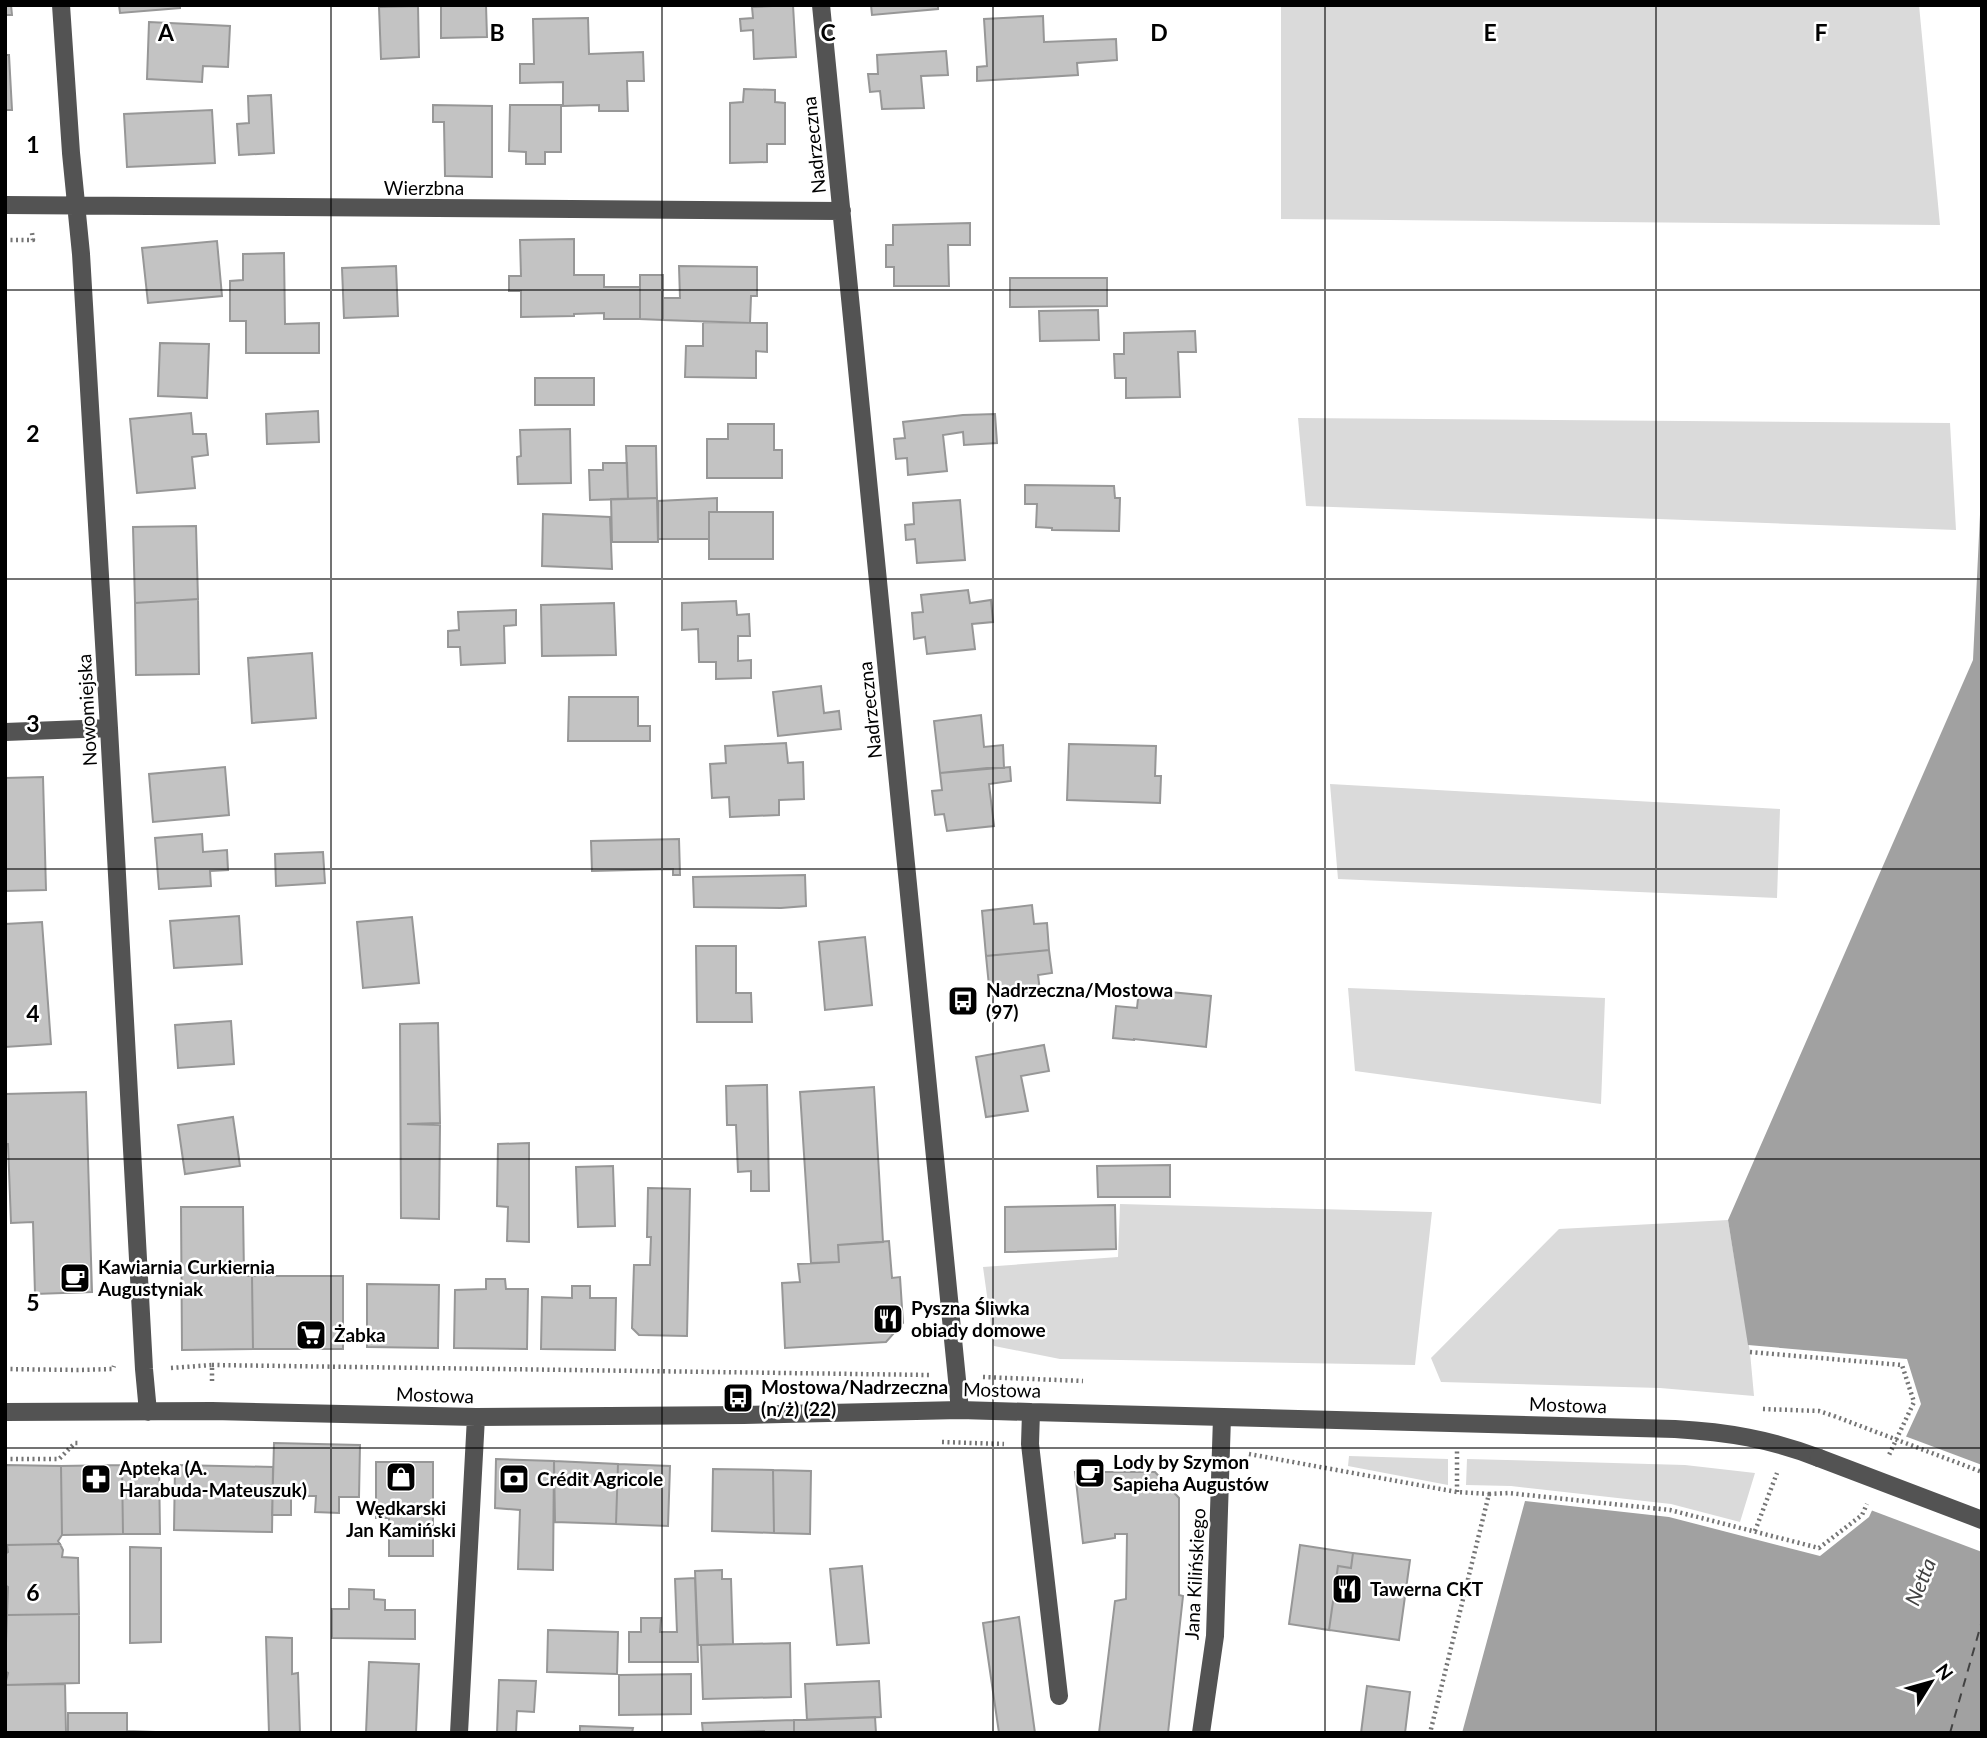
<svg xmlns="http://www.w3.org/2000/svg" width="1987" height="1738" font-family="Lato,sans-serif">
  <rect width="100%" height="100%" fill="#fff"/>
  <!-- green -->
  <path fill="#dadada" d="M1281,5H1919L1940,225L1281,219Z
    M1298,418L1950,423L1956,530L1306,506Z
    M1330,784L1780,809L1777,898L1338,879Z
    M1348,988L1605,998L1601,1104L1355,1071Z
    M1120,1204L1432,1212L1415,1365L1060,1359L994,1346L983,1267L1118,1257Z
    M1728,1220L1750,1352L1754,1396L1660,1388L1441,1382L1431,1358L1559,1229Z
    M1349,1456L1448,1459V1485L1348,1466Z
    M1467,1459L1685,1465L1755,1473L1740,1522L1671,1504L1511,1486L1466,1485Z"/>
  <!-- water -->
  <path fill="#a1a1a1" d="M1982,473V1733H1462L1525,1501L1669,1517L1820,1556L1869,1517L1921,1404L1907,1359L1748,1345L1728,1220L1973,660Z"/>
  <!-- pier -->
  <path fill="#fff" d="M1902,1435L1982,1465V1552L1868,1509Z"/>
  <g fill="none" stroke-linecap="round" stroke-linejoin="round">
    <!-- ferry -->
    <path stroke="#424242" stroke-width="2" stroke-dasharray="9 7" stroke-linecap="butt" d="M1950,1733L1982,1621"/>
  </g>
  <!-- building -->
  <path fill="#c3c3c3" stroke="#979797" stroke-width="2" d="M5,5H11L12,15H5Z
    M119,5H180V8L120,13Z
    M441,5H486L487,37L441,38Z
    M793,5L796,57L754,59L753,30L741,31L740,19L753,18L752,7Z
    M871,5H938V9L872,15Z
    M418,6L419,57L381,59L379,7Z
    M1043,16L1044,42L1116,39L1117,60L1077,63L1078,75L977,81V67L987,66L984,19Z
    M588,18L589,54L643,52L644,81H627L628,111H599V105L563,106V82L520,83V64H534L533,19Z
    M149,22L230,26L228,67L203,66L202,82L147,79Z
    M946,51L948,75L921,76L924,108L882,109L880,91L870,92L868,74H878L877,55Z
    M5,55H9L12,110H5Z
    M744,89L775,90V102L785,103V144H767V162L730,163V103L743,102Z
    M271,95L274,153L239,155L237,124L249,123L248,96Z
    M433,105L492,106V177L445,176L444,122H433Z
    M510,105H561V152H545V164H526V152L509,151Z
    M212,110L215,163L127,167L124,114Z
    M970,223V245H948L949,286H894V267H886V245H893V225Z
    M574,239V275H604V287H640V319H604V313L574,314V316L521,317V291H509V276H521L520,240Z
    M217,241L222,296L148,303L142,248Z
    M284,253L285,324L319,323V353H246V321H230V281L243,280V254Z
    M396,266L398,316L344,318L342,268Z
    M679,266L757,267V296H751L750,323L663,320V298H680Z
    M640,275H663V320L640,319Z
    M1010,278H1107V306L1010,307Z
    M1098,310L1099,340L1040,341L1039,311Z
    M703,322L767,323V352L756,351V378L685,377L686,346H703Z
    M1195,331L1196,352H1178L1180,397L1126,398V378H1115L1114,354H1124V333Z
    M160,343L209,344L207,398L158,396Z
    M535,378H594V405H535Z
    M318,411L319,442L267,444L266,414Z
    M191,413L193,434H206L208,455L192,457L195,488L137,493L130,419Z
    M995,414L997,443L964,445L963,432L943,435L947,471L908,475L907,458L896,459L894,439L905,438L903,422L963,415Z
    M728,424H774V450H782V478H707V439H728Z
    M570,429L571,483L518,484L517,457L521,456L520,430Z
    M626,446H656L657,498L628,499Z
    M603,463H627L628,499L590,500L589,470H603Z
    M1025,485L1114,486L1115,498H1120L1119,531L1052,530V528L1036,527L1037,504H1025Z
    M657,498L658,542H612L611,499Z
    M717,498V512H709V539H658V501Z
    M960,500L965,560L917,563L915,539L906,540L905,525L914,524L913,503Z
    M709,512H773V559H709Z
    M543,514L610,517L612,569L542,566Z
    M196,526L198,599L135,603L133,527Z
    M968,590L970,603L991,600L993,622L972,624L975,649L927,654L925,637L914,639L912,613L923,612L921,595Z
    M198,599L199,674L136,675L135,603Z
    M736,601L737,615L749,614L750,636H738V661L751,660V678L716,679V662H699L698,629L682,630V603Z
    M614,603L616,655L542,656L541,605Z
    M516,610V625L504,626L505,663L461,665L460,647H448V631L459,630L458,612Z
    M312,653L316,718L252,723L248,658Z
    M821,686L824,713L839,711L841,729L778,736L773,692Z
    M569,697H638V726H650V741H568Z
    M981,715L984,747L1003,745L1004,768H987L940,773L934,721Z
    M786,743L788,763L803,762L804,799L779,800V815L730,817L729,797L712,798L710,764L726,763L725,746Z
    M1069,744L1156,746L1155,776H1161L1160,803L1067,800Z
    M225,767L229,815L153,822L149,774Z
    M1010,767L1011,781L989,784L994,826L947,831L944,814L935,815L932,791L942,790L940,773Z
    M43,777L46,890L5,891V778Z
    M202,834L203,852L227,850L228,870L210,871L211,886L159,889L155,838Z
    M679,839L680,875H673V869L592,871L591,841Z
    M323,852L325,883L276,886L275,854Z
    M805,875L806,906L781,908L694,907L693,877Z
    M1032,905L1034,924L1047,923L1049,950L986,956L982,911Z
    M239,916L242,964L174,968L170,921Z
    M412,917L419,983L363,988L357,922Z
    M42,922L51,1044L5,1047V924Z
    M865,937L872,1005L825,1010L819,942Z
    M696,946H736V993H751L752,1022H697Z
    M1049,950L1052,973L1038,975L1040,991L990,996L986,956Z
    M1139,989L1211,996L1206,1047L1134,1039V1040L1113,1038L1116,1006L1137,1008Z
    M231,1021L234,1064L178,1068L175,1025Z
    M438,1023L440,1123L407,1124L440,1125L439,1219L401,1218L400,1024Z
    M1044,1045L1049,1071L1021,1076L1028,1111L986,1117L976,1057Z
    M767,1085L769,1191H751V1171L738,1172L736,1125H727L726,1086Z
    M874,1087L883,1242L838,1245L839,1262L811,1263L800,1092Z
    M86,1092L92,1292L35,1294L33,1222L11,1223L8,1144H5V1094Z
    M233,1117L240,1166L185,1174L178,1125Z
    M529,1143V1242L507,1241L508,1207L497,1206L498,1144Z
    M1170,1165V1197H1098L1097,1166Z
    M613,1166L615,1226L578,1227L576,1167Z
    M648,1188L690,1189L687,1336L639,1335L632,1328L634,1265H650L651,1237H647Z
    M1115,1205L1116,1249L1005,1252V1207Z
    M181,1207H243L244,1276H252L253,1349L182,1350Z
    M889,1241L892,1278L900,1277L903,1323L886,1342L785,1348L782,1283L800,1282L798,1264L839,1262L838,1245Z
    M252,1276H343V1349H253Z
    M486,1279H505L506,1289H528L527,1349L454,1348L455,1290L486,1289Z
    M367,1284L439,1285L438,1348L367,1347Z
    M572,1286H590V1298H616L615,1350L541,1349L542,1297L572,1298Z
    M274,1443L360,1445L359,1497H339V1513L315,1512L316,1496H291V1515H272Z
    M496,1459L554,1461L553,1570L518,1569L520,1510L495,1508Z
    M554,1461L618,1464L616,1524L555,1522Z
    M376,1462H433V1556H389V1518H376Z
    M159,1464L160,1534H123L122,1465Z
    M618,1464L670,1466L668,1526L616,1524Z
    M5,1465L61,1466L62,1535L58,1541L60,1544L5,1545Z
    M122,1465L123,1534L62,1535L61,1466Z
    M175,1465L273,1467L272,1532L174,1530Z
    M713,1469L773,1470L774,1533L712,1531Z
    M773,1470L811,1471L810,1534L774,1533Z
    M1075,1472H1155L1179,1498V1595L1183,1596L1168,1733H1099L1115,1601L1126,1599L1127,1534H1115V1538L1083,1543Z
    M60,1544L63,1550L62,1557L78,1558L79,1614L7,1615L8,1587L5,1585V1554L8,1552L7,1545Z
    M1300,1545L1353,1553L1351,1568L1338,1566L1329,1630L1289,1624Z
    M130,1547L161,1548V1642L130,1643Z
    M1353,1553L1410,1560L1399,1640L1329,1630L1338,1566L1351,1568Z
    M862,1566L869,1643L837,1645L830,1569Z
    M722,1570V1579H731L733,1644L698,1645L695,1571Z
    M695,1578L698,1662H629V1632H641V1618H661L660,1632H677L675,1579Z
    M349,1589L374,1590V1599L385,1600V1610H415V1639L332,1638V1609H349Z
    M79,1614V1683L5,1685L8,1673L5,1671L7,1615Z
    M1019,1617L1035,1733H999L983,1623Z
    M548,1630L618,1632L617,1674L547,1672Z
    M266,1637L292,1638V1674L298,1673L300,1733H269Z
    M790,1643L791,1697L703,1699L701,1645Z
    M369,1662L419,1664L416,1733H366Z
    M691,1674V1714L619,1715V1675Z
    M499,1680L536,1681L534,1712L517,1711L516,1733H497Z
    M879,1681L881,1717L807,1720L805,1684Z
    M65,1684L66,1733H5V1685Z
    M1367,1686L1410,1692L1405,1733H1361Z
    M68,1713H127V1731L184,1733H68Z
    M875,1717L876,1733H794V1720Z
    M794,1720V1733H764V1731L703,1733L702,1723Z
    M580,1726L633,1728L632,1733H580Z"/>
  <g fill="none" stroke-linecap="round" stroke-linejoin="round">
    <!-- path -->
    <path stroke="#757575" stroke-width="4.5" stroke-dasharray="2 3.5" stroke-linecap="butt" d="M5,240H33L32,233
      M1750,1352L1902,1365L1914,1402L1889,1455
      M212,1365L929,1375
      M171,1368L212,1365V1382
      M5,1369L78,1370L113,1369L114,1366
      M983,1377L1083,1381
      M1763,1409L1819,1411L1834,1416
      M942,1442L1004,1444
      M1249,1454L1457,1492L1489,1494L1430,1733
      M5,1459H59L75,1443H78
      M1457,1492V1451
      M1489,1494L1508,1493L1670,1510L1819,1548L1862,1515L1867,1504
      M1755,1531L1777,1473"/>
    <!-- minor -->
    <path stroke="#535353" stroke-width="18" d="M61,5L71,153L81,254L109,728L144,1369L148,1412
      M821,5L960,1410
      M5,205L842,211
      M5,732L109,728
      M5,1412L212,1411L476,1417L744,1415L960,1410L1031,1412L1675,1429C1727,1432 1770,1439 1819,1458
      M1031,1412L1030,1444L1059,1696
      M459,1733L476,1417
      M1201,1733L1215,1636L1222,1417"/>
    <!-- path-bridge -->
    <path stroke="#757575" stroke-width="4.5" stroke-dasharray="2 3.5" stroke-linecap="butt" d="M1834,1416L1982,1472"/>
    <!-- minor-bridge -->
    <path stroke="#535353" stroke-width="18" d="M1819,1458L1982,1520"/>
  </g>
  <!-- grid -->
  <path fill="none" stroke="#000" stroke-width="2" stroke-opacity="0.55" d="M331,5V1733M662,5V1733M993,5V1733M1325,5V1733M1656,5V1733M5,290H1982M5,579H1982M5,869H1982M5,1159H1982M5,1448H1982"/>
  <!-- icons -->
  <defs>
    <g id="bus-square" transform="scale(1.575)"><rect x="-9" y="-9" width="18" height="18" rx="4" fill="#000" stroke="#fff"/><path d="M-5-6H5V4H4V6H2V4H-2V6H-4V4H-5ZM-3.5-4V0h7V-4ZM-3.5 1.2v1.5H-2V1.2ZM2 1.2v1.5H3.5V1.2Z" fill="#fff"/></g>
    <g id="cafe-square" transform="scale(1.575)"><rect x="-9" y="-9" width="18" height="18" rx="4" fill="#000" stroke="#fff"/><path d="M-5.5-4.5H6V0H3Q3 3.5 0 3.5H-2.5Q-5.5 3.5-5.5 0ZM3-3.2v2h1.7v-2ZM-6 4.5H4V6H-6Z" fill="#fff"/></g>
    <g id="restaurant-square" transform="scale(1.575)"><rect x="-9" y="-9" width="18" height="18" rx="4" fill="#000" stroke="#fff"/><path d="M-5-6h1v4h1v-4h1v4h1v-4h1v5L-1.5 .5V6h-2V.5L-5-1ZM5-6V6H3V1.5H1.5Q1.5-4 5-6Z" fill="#fff"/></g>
    <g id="supermarket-square" transform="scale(1.575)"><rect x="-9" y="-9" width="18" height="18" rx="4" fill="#000" stroke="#fff"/><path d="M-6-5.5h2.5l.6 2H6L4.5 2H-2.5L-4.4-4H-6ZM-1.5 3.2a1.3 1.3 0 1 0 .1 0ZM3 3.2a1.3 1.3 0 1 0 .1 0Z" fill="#fff"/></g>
    <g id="shop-square" transform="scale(1.575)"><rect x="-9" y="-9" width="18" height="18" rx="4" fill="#000" stroke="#fff"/><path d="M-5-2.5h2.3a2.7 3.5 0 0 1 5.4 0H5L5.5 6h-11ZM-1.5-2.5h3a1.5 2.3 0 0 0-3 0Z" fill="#fff"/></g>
    <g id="pharmacy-square" transform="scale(1.575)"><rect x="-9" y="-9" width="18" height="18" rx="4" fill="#000" stroke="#fff"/><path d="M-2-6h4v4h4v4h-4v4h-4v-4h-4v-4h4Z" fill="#fff"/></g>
    <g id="bank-square" transform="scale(1.575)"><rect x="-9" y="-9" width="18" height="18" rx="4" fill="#000" stroke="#fff"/><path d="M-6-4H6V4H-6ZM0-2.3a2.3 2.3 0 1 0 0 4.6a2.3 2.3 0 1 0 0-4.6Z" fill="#fff"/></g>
  </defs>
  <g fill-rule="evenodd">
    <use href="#bus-square" x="963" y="1001"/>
    <use href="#cafe-square" x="75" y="1278"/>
    <use href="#restaurant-square" x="888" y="1319"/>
    <use href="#supermarket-square" x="311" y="1335"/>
    <use href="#bus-square" x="738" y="1398"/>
    <use href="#cafe-square" x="1090" y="1473"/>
    <use href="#shop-square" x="401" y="1477"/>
    <use href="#pharmacy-square" x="96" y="1479"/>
    <use href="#bank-square" x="514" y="1479"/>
    <use href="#restaurant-square" x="1347" y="1589"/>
  </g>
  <g text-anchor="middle" stroke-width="5" stroke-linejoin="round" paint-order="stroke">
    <!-- street labels -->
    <g font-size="19" fill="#000" stroke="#fff">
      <text transform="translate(814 145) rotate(-96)" y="7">Nadrzeczna</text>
      <text x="424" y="195">Wierzbna</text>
      <text transform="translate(87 710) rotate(-93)" y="7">Nowomiejska</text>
      <text transform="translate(870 710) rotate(-96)" y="7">Nadrzeczna</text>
      <text transform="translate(1002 1390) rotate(1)" y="7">Mostowa</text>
      <text transform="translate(435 1395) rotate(2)" y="7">Mostowa</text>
      <text transform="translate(1568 1405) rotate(2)" y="7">Mostowa</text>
      <text transform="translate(1195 1574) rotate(-87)" y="7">Jana Kilińskiego</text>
    </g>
    <!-- poi labels -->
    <g font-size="19" font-weight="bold" fill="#000" stroke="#fff" text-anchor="start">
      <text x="986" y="997">Nadrzeczna/Mostowa<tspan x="986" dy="22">(97)</tspan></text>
      <text x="98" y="1274">Kawiarnia Curkiernia<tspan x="98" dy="22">Augustyniak</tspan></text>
      <text x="911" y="1315">Pyszna Śliwka<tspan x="911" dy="22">obiady domowe</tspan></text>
      <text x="334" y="1342">Żabka</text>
      <text x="761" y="1394">Mostowa/Nadrzeczna<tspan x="761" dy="22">(n/ż) (22)</tspan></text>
      <text x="1113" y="1469">Lody by Szymon<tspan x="1113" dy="22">Sapieha Augustów</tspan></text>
      <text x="119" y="1475">Apteka (A.<tspan x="119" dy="22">Harabuda-Mateuszuk)</tspan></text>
      <text x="537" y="1486">Crédit Agricole</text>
      <text x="401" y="1515" text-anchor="middle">Wędkarski<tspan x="401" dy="22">Jan Kamiński</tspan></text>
      <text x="1370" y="1596">Tawerna CKT</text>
    </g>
    <!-- water labels -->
    <g font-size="21" font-style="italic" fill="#424242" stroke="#fff">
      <text transform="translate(1921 1582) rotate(-68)" y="7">Netta</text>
    </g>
  </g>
  <g font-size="23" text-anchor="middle" font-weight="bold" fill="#000" stroke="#fff" stroke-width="5" stroke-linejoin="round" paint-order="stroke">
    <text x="166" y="41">A</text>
    <text x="497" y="41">B</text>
    <text x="828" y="41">C</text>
    <text x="1159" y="41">D</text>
    <text x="1490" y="41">E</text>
    <text x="1821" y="41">F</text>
    <text x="33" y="153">1</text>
    <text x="33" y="442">2</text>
    <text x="33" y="732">3</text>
    <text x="33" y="1022">4</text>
    <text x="33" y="1311">5</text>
    <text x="33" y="1601">6</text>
  </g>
  <!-- border -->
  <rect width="1987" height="1738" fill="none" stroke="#000000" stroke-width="14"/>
  <!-- north arrow -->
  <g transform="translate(1931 1682) rotate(53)" stroke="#ffffff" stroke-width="5" paint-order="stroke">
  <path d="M0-5L12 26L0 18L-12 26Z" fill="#000000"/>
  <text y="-10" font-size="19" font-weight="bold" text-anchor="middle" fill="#000000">N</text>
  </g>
</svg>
